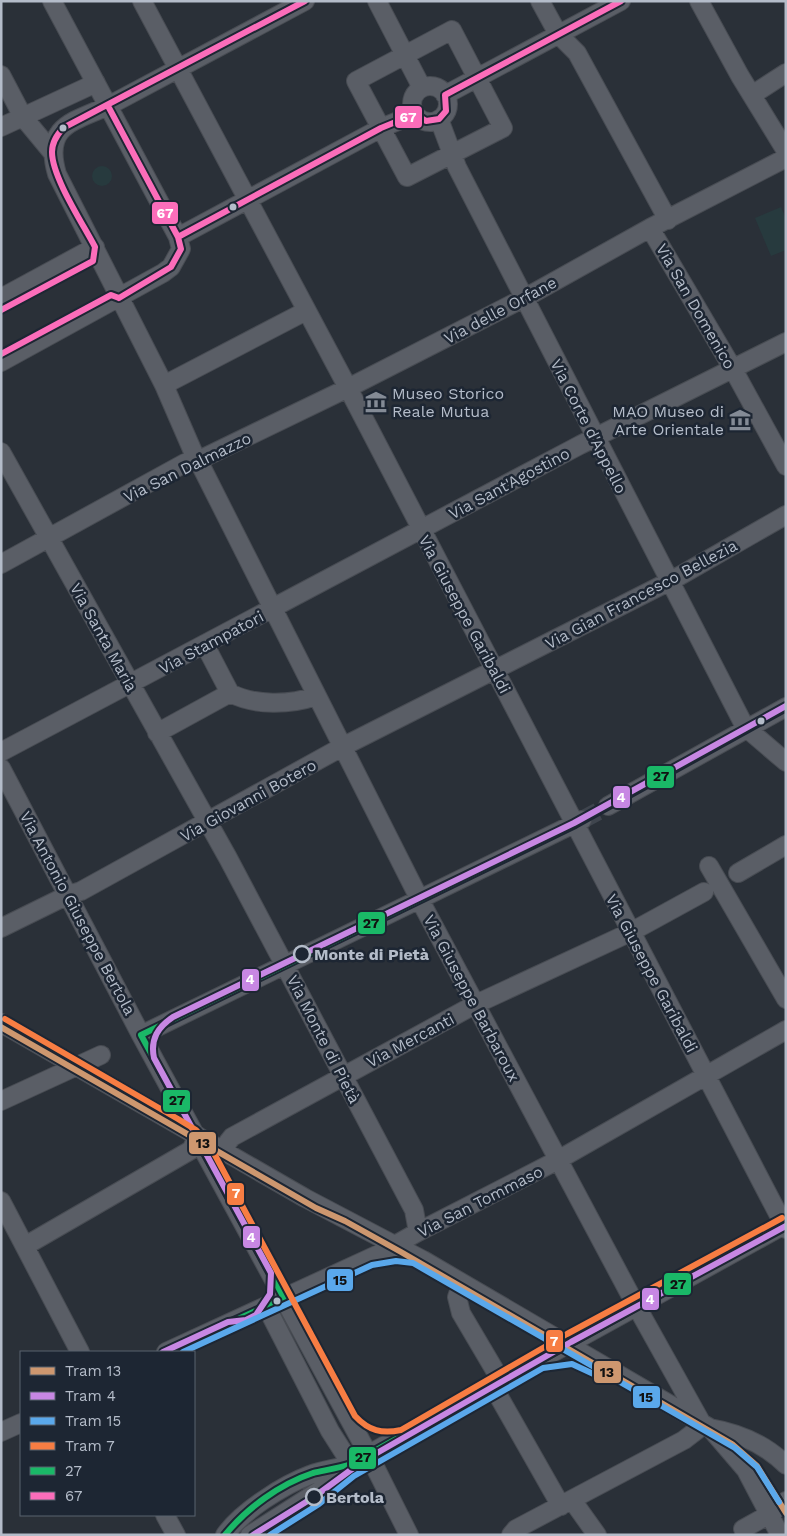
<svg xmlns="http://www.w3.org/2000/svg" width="787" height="1536" font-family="'Work Sans',sans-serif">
  <rect width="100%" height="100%" fill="#2a3038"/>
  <!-- grass -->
  <path fill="#273a3e" d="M92 176a10 10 0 1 1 20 0a10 10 0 1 1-20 0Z
    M781,207L786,219V250L771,256L755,218Z"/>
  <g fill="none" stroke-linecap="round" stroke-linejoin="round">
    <!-- minor-tunnel -->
    <path stroke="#3f454e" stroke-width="18" stroke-dasharray="18 9" stroke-linecap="butt" d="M582,820L608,806"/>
    <!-- minor casing -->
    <g stroke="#484c53" stroke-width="20">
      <path id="minor" d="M142,1L348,388L786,1229
        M377,1L422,88
        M540,1L558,34L577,53L668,220
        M699,1L740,76L786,151
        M452,30L503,128L407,177L356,81Z
        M1,75L23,117L52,152
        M412 104a18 18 0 1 1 36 0a18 18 0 1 1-36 0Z
        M445,95L621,1
        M752,95L786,73
        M439,119L457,167L745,727L786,762
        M1,127L96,83
        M650,228L733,369L786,466
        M178,237L381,128L415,114
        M1,298L95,247
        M1,362L163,273L171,267L181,249L178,237L52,1
        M164,385L306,311
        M1,452L228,858L414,1210L418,1232
        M198,460L422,904L633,1300L701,1422
        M197,461L164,385L57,174C43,126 72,122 108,106L305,1
        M1,564L185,463L197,461L348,388L530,295L650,228L786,158
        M205,645L230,693
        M157,733L230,693C255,706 290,705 316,696
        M1,752L580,445L786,342
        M1,768L141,1035L373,1463L409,1535
        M608,806L786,707
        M709,866L786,999
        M738,873L786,845
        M1,928L68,895L81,891L342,747L676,578L786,515
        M1,1023L305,1198L423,1260L710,1428L746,1470L780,1535
        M141,1035L582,820
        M1,1101L101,1055
        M228,1142L232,1137L476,1004L631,932L704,892
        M1,1201L80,1352
        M25,1246L191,1150L198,1136
        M462,1283L457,1297L461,1313L497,1374L499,1397L561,1506
        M266,1306L330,1431L351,1464
        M166,1352L381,1253L418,1232L558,1160L786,1030
        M710,1428C739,1433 765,1444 786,1465
        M1,1432L21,1423
        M572,1500L597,1535
        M165,1515L176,1535
        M743,1529L770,1514L786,1501
        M225,1535C241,1512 283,1485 310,1475C322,1470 336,1469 348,1465
        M250,1535L325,1487L351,1464L786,1224
        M511,1535L516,1529L684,1440L697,1430L701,1422"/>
    </g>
    <!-- minor -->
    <use href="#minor" stroke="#5a5e66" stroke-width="18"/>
    <!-- bus-1 casing -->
    <g stroke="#1d2633" stroke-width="10">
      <path id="bus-1" d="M141,1035L575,824L786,707
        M141,1035L284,1298
        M166,1352L284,1298
        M225,1535C247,1508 280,1484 313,1473C326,1470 339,1468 351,1464L786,1224"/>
    </g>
    <!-- bus-2 casing -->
    <g stroke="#1d2633" stroke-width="10">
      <path id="bus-2" d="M108,106L178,237L181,249L171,267L119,298
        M178,237L381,128L415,114L426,121L439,119L446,111L445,95L621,1
        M95,247C83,224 52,177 52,152C52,142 57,135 63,128L305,1
        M1,310L93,261L95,247
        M1,354L111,295L119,298"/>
    </g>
    <!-- bus-1 -->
    <use href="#bus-1" stroke="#1ab867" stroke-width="6"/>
    <!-- bus-2 -->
    <use href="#bus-2" stroke="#fb6dba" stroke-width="6"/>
    <!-- tram-1 casing -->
    <g stroke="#1d2633" stroke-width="10">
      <path id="tram-1" d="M1,1027L316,1208L345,1221L401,1252L732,1444L757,1466L786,1513"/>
    </g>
    <!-- tram-2 casing -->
    <g stroke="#1d2633" stroke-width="10">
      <path id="tram-2" d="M163,1352L228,1322L246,1320L256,1315L270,1294L271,1273L154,1058C150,1039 158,1027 173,1017L574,823L786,706
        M253,1535L314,1497L363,1461L571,1342L786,1226"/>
    </g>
    <!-- tram-3 casing -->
    <g stroke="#1d2633" stroke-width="10">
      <path id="tram-3" d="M183,1352L372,1265L396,1261L413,1263L735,1448L757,1467L779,1502
        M270,1535L319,1504L354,1476L543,1368L572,1364L600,1377"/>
    </g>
    <!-- tram-4 casing -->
    <g stroke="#1d2633" stroke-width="10">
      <path id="tram-4" d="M5,1019L178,1119L196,1130L209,1144L355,1416C369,1431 382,1434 401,1430L567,1334L782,1218"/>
    </g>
    <!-- tram-1 -->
    <use href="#tram-1" stroke="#cd976f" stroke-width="6"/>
    <!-- tram-2 -->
    <use href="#tram-2" stroke="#c787e3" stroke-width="6"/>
    <!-- tram-3 -->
    <use href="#tram-3" stroke="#5aa8eb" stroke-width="6"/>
    <!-- tram-4 -->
    <use href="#tram-4" stroke="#f77d43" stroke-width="6"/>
  </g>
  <!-- icons -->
  <defs>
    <g id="museum-bare" transform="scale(1.725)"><path d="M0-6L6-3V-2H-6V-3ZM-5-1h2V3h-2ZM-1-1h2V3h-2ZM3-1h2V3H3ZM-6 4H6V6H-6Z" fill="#848b96" stroke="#1d2633" stroke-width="2.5" paint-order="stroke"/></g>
  </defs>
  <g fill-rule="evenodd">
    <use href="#museum-bare" x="376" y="402"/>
    <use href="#museum-bare" x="740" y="420"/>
  </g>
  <!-- markers -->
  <g fill="#b4bcc9" stroke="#1d2633" stroke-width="2">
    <circle cx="63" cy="128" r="4.5"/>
    <circle cx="233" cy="207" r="4.5"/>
    <circle cx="761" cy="721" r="4.5"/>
    <circle cx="277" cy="1301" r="4.5"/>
  </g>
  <g fill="#1d2633" stroke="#b4bcc9" stroke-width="2.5">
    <circle cx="302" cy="954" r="8"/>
    <circle cx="314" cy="1497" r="8"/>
  </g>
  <g text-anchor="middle" stroke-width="5" stroke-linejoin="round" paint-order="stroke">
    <!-- street labels -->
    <g font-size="16" fill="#b4bcc9" stroke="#1d2633">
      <text transform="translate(696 306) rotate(60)" y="6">Via San Domenico</text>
      <text transform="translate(500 310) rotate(-28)" y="6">Via delle Orfane</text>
      <text transform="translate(589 426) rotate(63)" y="6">Via Corte d'Appello</text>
      <text transform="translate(187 467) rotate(-26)" y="6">Via San Dalmazzo</text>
      <text transform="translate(509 483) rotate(-28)" y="6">Via Sant'Agostino</text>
      <text transform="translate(641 594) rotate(-28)" y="6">Via Gian Francesco Bellezia</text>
      <text transform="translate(465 614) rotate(62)" y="6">Via Giuseppe Garibaldi</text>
      <text transform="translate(104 637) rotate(61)" y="6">Via Santa Maria</text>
      <text transform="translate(211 642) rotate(-28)" y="6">Via Stampatori</text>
      <text transform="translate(248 800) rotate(-29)" y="6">Via Giovanni Botero</text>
      <text transform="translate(78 913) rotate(62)" y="6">Via Antonio Giuseppe Bertola</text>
      <text transform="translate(652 973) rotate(62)" y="6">Via Giuseppe Garibaldi</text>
      <text transform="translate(472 998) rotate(62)" y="6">Via Giuseppe Barbaroux</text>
      <text transform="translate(324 1039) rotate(63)" y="6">Via Monte di Pietà</text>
      <text transform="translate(410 1040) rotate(-28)" y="6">Via Mercanti</text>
      <text transform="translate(480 1201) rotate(-27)" y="6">Via San Tommaso</text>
    </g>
    <!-- poi labels -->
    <g font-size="16" fill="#b4bcc9" stroke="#1d2633" text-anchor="start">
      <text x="392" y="399">Museo Storico<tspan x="392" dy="18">Reale Mutua</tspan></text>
      <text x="724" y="417" text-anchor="end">MAO Museo di<tspan x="724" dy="18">Arte Orientale</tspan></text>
    </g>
    <!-- stop labels -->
    <g font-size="16" font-weight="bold" fill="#b4bcc9" stroke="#1d2633" text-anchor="start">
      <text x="314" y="960">Monte di Pietà</text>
      <text x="326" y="1503">Bertola</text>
    </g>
  </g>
  <g stroke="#1d2633" stroke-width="2">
    <rect x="394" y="105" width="29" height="24" rx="5" fill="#fb6dba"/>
    <rect x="151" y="201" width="28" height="24" rx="5" fill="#fb6dba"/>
    <rect x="646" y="765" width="29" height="24" rx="5" fill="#1ab867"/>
    <rect x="612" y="785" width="19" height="24" rx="5" fill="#c787e3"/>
    <rect x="357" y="911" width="29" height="24" rx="5" fill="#1ab867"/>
    <rect x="241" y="968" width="19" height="24" rx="5" fill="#c787e3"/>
    <rect x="162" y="1089" width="29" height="24" rx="5" fill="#1ab867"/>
    <rect x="188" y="1131" width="29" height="24" rx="5" fill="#cd976f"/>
    <rect x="226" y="1182" width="19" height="24" rx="5" fill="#f77d43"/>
    <rect x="242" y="1225" width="19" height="24" rx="5" fill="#c787e3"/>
    <rect x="326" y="1268" width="28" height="24" rx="5" fill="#5aa8eb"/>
    <rect x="663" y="1272" width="29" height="24" rx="5" fill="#1ab867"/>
    <rect x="641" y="1287" width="19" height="24" rx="5" fill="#c787e3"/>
    <rect x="545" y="1329" width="19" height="24" rx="5" fill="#f77d43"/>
    <rect x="593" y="1360" width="29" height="24" rx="5" fill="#cd976f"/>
    <rect x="632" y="1385" width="29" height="24" rx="5" fill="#5aa8eb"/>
    <rect x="348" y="1446" width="29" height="24" rx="5" fill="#1ab867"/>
  </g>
  <g font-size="14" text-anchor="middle" font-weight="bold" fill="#fff">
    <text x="408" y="122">67</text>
    <text x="165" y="218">67</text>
    <text x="621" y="802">4</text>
    <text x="250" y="984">4</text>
    <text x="236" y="1198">7</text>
    <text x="251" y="1242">4</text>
    <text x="650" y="1304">4</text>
    <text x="554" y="1346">7</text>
  </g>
  <g font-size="14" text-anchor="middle" font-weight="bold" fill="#111">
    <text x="661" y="781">27</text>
    <text x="371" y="928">27</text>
    <text x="177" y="1105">27</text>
    <text x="203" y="1148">13</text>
    <text x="340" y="1285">15</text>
    <text x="678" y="1289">27</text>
    <text x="607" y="1377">13</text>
    <text x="646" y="1402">15</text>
    <text x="363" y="1462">27</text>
  </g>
  <!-- border -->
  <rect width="787" height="1536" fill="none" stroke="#b4bcc9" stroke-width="5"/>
  <!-- legend -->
  <rect x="20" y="1351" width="175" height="165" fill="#1d2633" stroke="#59626f"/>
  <rect x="30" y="1367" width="25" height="8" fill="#cd976f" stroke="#59626f"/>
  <text x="65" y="1376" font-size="15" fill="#b4bcc9">Tram 13</text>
  <rect x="30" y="1392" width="25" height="8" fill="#c787e3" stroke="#59626f"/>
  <text x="65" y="1401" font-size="15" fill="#b4bcc9">Tram 4</text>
  <rect x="30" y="1417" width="25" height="8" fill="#5aa8eb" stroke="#59626f"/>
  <text x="65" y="1426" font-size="15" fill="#b4bcc9">Tram 15</text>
  <rect x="30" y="1442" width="25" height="8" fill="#f77d43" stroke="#59626f"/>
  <text x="65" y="1451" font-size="15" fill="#b4bcc9">Tram 7</text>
  <rect x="30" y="1467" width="25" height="8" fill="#1ab867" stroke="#59626f"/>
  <text x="65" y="1476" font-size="15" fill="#b4bcc9">27</text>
  <rect x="30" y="1492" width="25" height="8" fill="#fb6dba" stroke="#59626f"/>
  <text x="65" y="1501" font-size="15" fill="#b4bcc9">67</text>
</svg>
